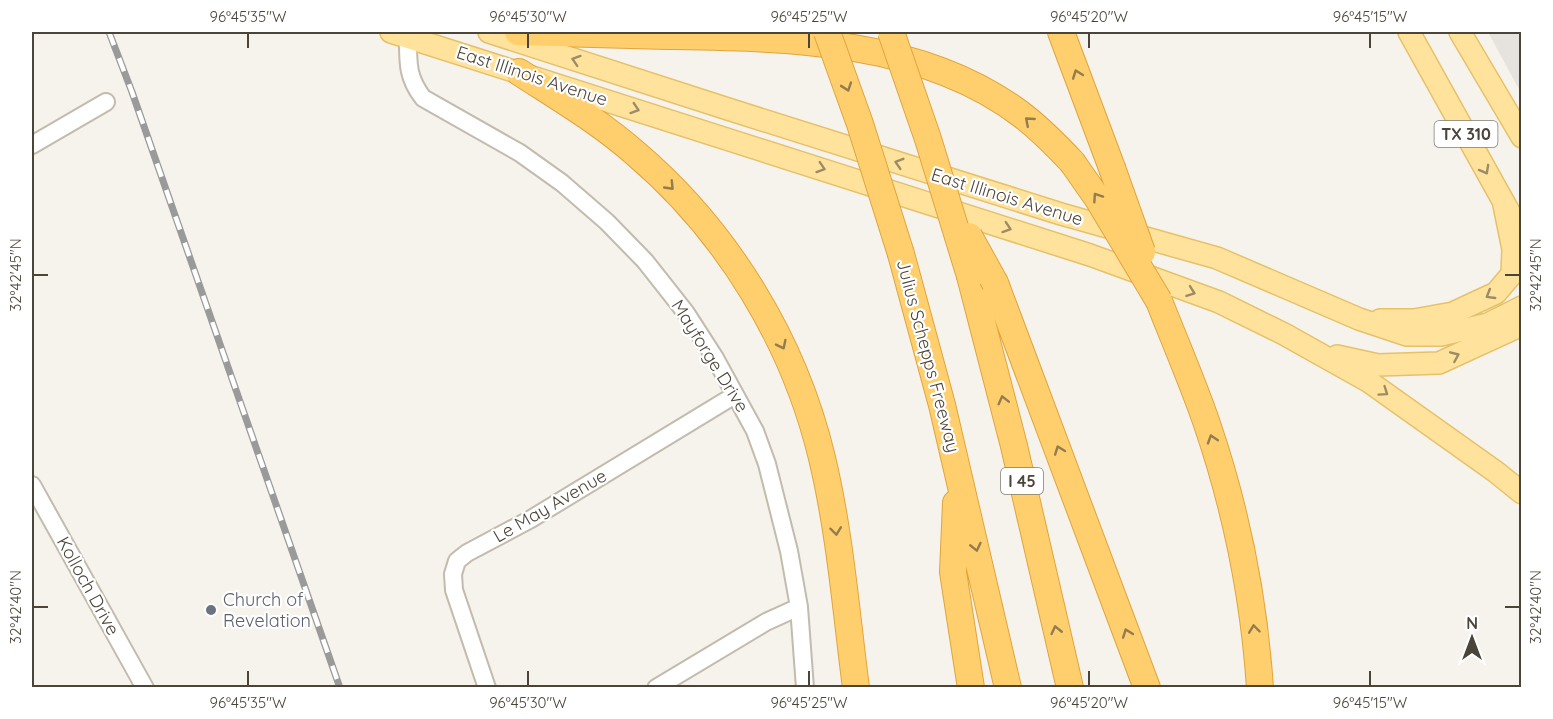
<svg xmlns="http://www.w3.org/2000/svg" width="1553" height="719" font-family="Quicksand,sans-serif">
  <rect width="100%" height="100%" fill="#f6f3ec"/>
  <!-- industrial -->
  <path fill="#e6e2dd" d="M1488,32H1521V93Z"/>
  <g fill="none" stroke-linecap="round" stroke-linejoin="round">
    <!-- minor casing -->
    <g stroke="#c2bbae" stroke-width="20">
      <path id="minor" d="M408,36C408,63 407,77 423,98L520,153L562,183L607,222L645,261L686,313L715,358L755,431L767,464L789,551L799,607L805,688
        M32,145L106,102
        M32,485L145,688
        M487,688L454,590L453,574L457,561L467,553L531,519L735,395
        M656,688L766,622L799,607"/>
    </g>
    <!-- major casing -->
    <g stroke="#e6c16a" stroke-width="24">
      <path id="major" d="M391,32L1090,255L1219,302L1284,334L1368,381L1496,472L1522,493
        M489,32L731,110L1061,214L1217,258L1359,319L1407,335H1441L1488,324L1522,307
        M1409,32L1512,217
        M1460,32L1522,137
        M1380,320H1414L1453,313L1496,293L1512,274L1513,249L1504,205
        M1337,356L1378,365L1439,363L1522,325"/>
    </g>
    <!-- highway casing -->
    <g stroke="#e0a43c" stroke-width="28">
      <path id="highway" d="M518,32C568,33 618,35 668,36C788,38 922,39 1022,115C1040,129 1056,145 1072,162
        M1061,32L1112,168
        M519,72C559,98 600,122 635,153C727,231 794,341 822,458C840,533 846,611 856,688
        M901,254L942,405L1008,688
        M970,276L1014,446L1070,688
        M995,283L1147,688
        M1159,301C1175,342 1193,383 1207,424C1236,509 1254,598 1260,688
        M956,503L953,572L971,688"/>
    </g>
    <!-- minor -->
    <use href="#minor" stroke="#fff" stroke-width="16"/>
    <!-- major -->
    <use href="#major" stroke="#ffe39c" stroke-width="21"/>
    <!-- highway -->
    <use href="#highway" stroke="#ffcf6e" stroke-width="26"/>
    <!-- rail casing -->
    <g stroke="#9a9a9a" stroke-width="7">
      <path id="rail" d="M109,32L132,92L340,688"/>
    </g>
    <!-- rail -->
    <use href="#rail" stroke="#fff" stroke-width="4.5" stroke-dasharray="14" stroke-linecap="butt"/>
    <!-- highway-bridge casing -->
    <g stroke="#e0a43c" stroke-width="28" stroke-linecap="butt">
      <path id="highway-bridge" d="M827,32L860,124L901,254
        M891,32L928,139L970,276
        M1072,162L1098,199L1159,301
        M1112,168L1142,252
        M969,236L995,283"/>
    </g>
    <!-- highway-bridge -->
    <use href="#highway-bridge" stroke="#ffcf6e" stroke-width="26"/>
  </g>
  <!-- one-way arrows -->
  <defs><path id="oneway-chevron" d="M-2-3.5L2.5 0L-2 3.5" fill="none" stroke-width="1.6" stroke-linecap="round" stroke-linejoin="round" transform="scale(1.5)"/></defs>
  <g stroke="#9c8c66">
    <use href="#oneway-chevron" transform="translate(576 60) rotate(-162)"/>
    <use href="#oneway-chevron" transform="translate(635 109) rotate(18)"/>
    <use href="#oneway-chevron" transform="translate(899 163) rotate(-163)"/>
    <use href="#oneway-chevron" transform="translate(821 168) rotate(18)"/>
    <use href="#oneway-chevron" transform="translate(1485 170) rotate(61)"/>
    <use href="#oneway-chevron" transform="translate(1007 228) rotate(18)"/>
    <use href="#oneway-chevron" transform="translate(1191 292) rotate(20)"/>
    <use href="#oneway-chevron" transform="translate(1490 295) rotate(149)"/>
    <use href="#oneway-chevron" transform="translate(1455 356) rotate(-23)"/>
    <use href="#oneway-chevron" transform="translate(1384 392) rotate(35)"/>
  </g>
  <g stroke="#937c4e">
    <use href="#oneway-chevron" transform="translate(1077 74) rotate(-110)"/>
    <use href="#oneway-chevron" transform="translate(847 87) rotate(71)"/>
    <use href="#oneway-chevron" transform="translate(1029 121) rotate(-139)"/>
    <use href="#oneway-chevron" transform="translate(670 186) rotate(46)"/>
    <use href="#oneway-chevron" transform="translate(1097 197) rotate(-124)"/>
    <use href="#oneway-chevron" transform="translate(782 345) rotate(64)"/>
    <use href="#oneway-chevron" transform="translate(1003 400) rotate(-104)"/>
    <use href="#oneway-chevron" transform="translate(1212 439) rotate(-108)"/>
    <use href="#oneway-chevron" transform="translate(1059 450) rotate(-110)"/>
    <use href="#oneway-chevron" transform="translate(836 531) rotate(83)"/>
    <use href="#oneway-chevron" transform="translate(976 547) rotate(77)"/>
    <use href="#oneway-chevron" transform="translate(1254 629) rotate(-97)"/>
    <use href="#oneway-chevron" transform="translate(1056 630) rotate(-103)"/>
    <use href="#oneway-chevron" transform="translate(1127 633) rotate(-110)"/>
  </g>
  <!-- ticks -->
  <path fill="none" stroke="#4b4439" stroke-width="2" d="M248,33V48M528,33V48M809,33V48M1089,33V48M1370,33V48M33,275H48M1505,275H1520M33,607H48M1505,607H1520M248,671V686M528,671V686M809,671V686M1089,671V686M1370,671V686"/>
  <!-- markers -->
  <circle fill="#6b7280" stroke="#fff" stroke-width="2" cx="211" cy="610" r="6"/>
  <g text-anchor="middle" stroke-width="4.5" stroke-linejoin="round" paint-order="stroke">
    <!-- shield labels -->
    <g fill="#fff" stroke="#817c74" stroke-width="1.5">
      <rect x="1434.5" y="121" width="63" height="26" rx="4.5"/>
      <rect x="1001" y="468" width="42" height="26" rx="4.5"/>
    </g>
    <g font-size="16" font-weight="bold" fill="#4b4439">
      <text x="1466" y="140">TX 310</text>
      <text x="1022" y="487">I 45</text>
    </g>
    <!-- street labels -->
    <g font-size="18" fill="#4b4439" stroke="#fff">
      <text transform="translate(532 76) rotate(18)" y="6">East Illinois Avenue</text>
      <text transform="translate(1007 197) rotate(17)" y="6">East Illinois Avenue</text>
      <text transform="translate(710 356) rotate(58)" y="6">Mayforge Drive</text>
      <text transform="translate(928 356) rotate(75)" y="6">Julius Schepps Freeway</text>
      <text transform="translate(550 506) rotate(-30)" y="6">Le May Avenue</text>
      <text transform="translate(88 586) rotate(61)" y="6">Kolloch Drive</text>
    </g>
    <!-- worship labels -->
    <g font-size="18" fill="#5b616d" stroke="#fff" text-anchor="start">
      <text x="223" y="606">Church of<tspan x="223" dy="21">Revelation</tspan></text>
    </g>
  </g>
  <!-- border -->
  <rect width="1553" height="719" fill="none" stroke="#ffffff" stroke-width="66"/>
  <!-- north arrow -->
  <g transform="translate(1472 638)" stroke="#ffffff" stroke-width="4.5" paint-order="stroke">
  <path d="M0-4.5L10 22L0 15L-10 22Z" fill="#4b4439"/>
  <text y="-9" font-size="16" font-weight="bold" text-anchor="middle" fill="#4b4439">N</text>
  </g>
  <rect x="33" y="33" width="1487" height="653" fill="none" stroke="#4b4439" stroke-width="2"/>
  <g font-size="15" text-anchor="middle" fill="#4b4439">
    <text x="248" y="22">96°45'35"W</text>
    <text x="528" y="22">96°45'30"W</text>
    <text x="809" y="22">96°45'25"W</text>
    <text x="1089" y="22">96°45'20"W</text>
    <text x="1370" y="22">96°45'15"W</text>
    <text transform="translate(16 275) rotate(-90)" y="5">32°42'45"N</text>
    <text transform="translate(1536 275) rotate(-90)" y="5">32°42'45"N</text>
    <text transform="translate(16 607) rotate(-90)" y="5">32°42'40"N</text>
    <text transform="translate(1536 607) rotate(-90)" y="5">32°42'40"N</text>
    <text x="248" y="708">96°45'35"W</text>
    <text x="528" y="708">96°45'30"W</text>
    <text x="809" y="708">96°45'25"W</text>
    <text x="1089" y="708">96°45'20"W</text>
    <text x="1370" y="708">96°45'15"W</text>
  </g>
</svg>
